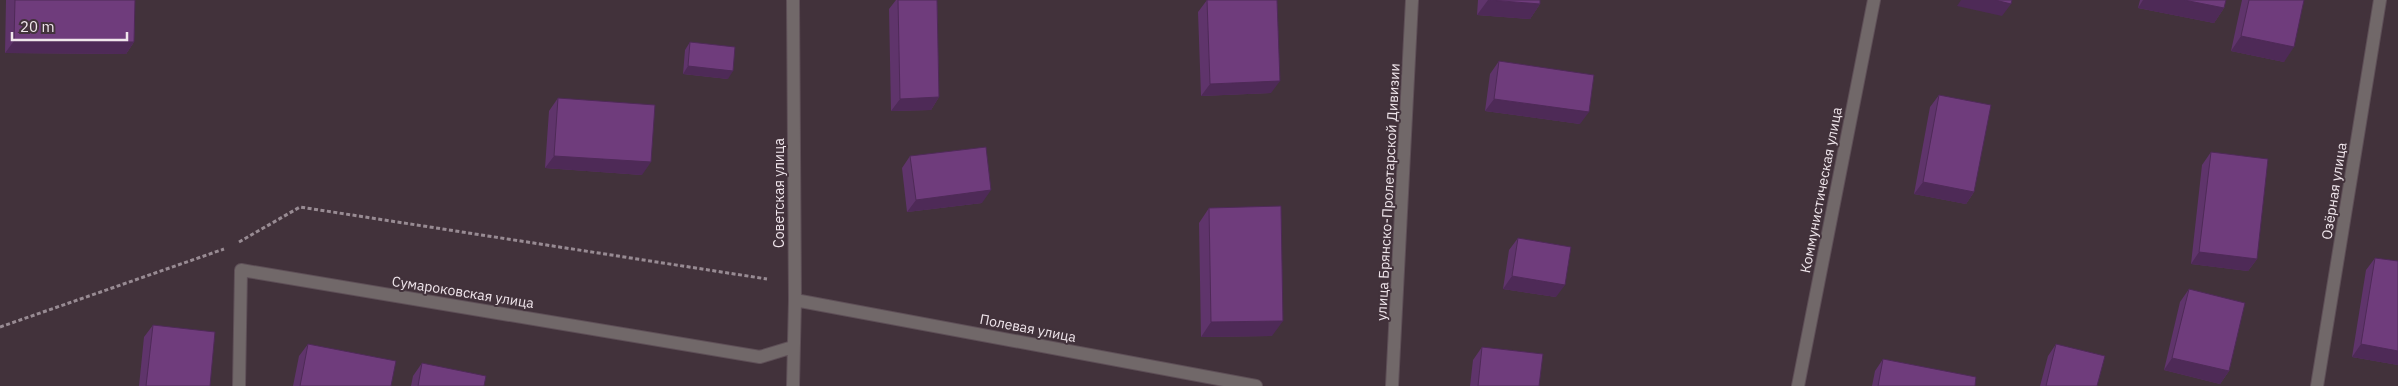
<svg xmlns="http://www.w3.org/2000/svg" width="2398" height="386" font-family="'IBM Plex Sans',sans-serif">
  <rect width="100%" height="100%" fill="#42323b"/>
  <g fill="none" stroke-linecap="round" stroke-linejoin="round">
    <!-- minor casing -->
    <g stroke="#5e4f57" stroke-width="14">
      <path id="minor" d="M795,300L1256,386
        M239,386L241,270L760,357L793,347
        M793,386L795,300L793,0
        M1392,386L1412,0
        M1798,386L1874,0
        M2317,386L2380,0"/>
    </g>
    <!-- path -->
    <path stroke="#988b93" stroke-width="3" stroke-dasharray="4 2.5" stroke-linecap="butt" d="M239,242L300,207L767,279
      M0,327L224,249"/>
    <!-- minor -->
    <use href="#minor" stroke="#716869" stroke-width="12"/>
  </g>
  <!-- wall -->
  <path fill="#5f346b" d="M6,0H135L134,42L126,54L5,53Z
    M896,0H937L939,97L931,110L891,111L889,9Z
    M1207,0L1271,93L1201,96L1198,12Z
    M1478,0H1540V4L1530,19L1477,15Z
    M2140,0H2226L2224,8L2214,23L2138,8Z
    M2242,0H2304L2284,62L2231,51Z
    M690,42L728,79L683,74L685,50Z
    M1499,61L1580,124L1485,111L1490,74Z
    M1939,95L1974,192L1966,204L1914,194L1930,107Z
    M558,98L642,175L545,168L549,111Z
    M2211,152L2257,259L2248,271L2191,264L2202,165Z
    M910,156L982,203L907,212L902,168Z
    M1209,208L1272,336L1201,337L1199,223Z
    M1518,238L1556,297L1503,289L1509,250Z
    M2375,258L2398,261V365L2352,357L2366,270Z
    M2189,289L2229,371L2220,384L2164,370L2180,302Z
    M153,325L210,386H139L144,337Z
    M308,344L391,386H293L299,356Z
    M2056,344L2097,386H2040L2048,356Z
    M1482,347L1539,386H1470L1473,360Z
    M1883,359L1975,386H1872L1875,371Z
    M422,363L484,386H411L413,376Z"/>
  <!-- shaded-wall -->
  <path fill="#4e2a57" d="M1488,0L1540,4L1530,19L1477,15Z
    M1961,0H1995L2011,4L2002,16L1957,6Z
    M2143,0H2184L2224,8L2214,23L2138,8Z
    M2241,36L2294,47L2284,62L2231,51Z
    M14,41L134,42L126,54L5,53Z
    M688,66L733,71L728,79L683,74Z
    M1280,81L1271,93L1201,96L1210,84Z
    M939,97L931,110L891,111L900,99Z
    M1494,99L1589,112L1580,124L1485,111Z
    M554,156L651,162L642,175L545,168Z
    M1923,182L1974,192L1966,204L1914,194Z
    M991,190L982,203L907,212L916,200Z
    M2199,252L2257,259L2248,271L2191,264Z
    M1512,276L1565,285L1556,297L1503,289Z
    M1283,321L1272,336L1201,337L1211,322Z
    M2361,344L2398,351V365L2352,357Z
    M2172,358L2229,371L2220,384L2164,370Z"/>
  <!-- building -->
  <path fill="#6f3c7c" stroke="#4e2a57" d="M15,0H135L134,42L14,41Z
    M898,0H937L939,97L900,99Z
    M1207,0H1277L1280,81L1210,84Z
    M1490,0H1540V4Z
    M1995,0H2012L2011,4Z
    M2184,0H2226L2224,8Z
    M2249,0H2304L2294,47L2241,36Z
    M690,42L735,47L733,71L688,66Z
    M1499,61L1594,75L1589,112L1494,99Z
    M1939,95L1991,105L1974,192L1923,182Z
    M558,98L655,105L651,162L554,156Z
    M986,147L991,190L916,200L910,156Z
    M2211,152L2268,159L2257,259L2199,252Z
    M1281,206L1283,321L1211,322L1209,208Z
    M1518,238L1571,247L1565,285L1512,276Z
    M2375,258L2398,261V351L2361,344Z
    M2189,289L2245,303L2229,371L2172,358Z
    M153,325L215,332L210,386H146Z
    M308,344L396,361L391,386H300Z
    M2056,344L2105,356L2097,386H2046Z
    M1482,347L1543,354L1539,386H1478Z
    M1883,359L1976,377L1975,386H1878Z
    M422,363L486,376L484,386H418Z"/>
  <g text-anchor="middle" stroke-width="4" stroke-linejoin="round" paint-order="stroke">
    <!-- street labels -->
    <g font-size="14" fill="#f0e6ec" stroke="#42323b">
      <text transform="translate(1821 190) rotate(-79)" y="5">Коммунистическая улица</text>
      <text transform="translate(2334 191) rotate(-81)" y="5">Озёрная улица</text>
      <text transform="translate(1388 192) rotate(-87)" y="5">улица Брянско-Пролетарской Дивизии</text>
      <text transform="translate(779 193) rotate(-90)" y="5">Советская улица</text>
      <text transform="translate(463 292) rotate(9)" y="5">Сумароковская улица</text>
      <text transform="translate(1028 328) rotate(11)" y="5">Полевая улица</text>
    </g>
  </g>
  <!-- scale -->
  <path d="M12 32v8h115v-8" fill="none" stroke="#f0e6ec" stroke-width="2.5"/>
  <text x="20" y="32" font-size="15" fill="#f0e6ec" stroke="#42323b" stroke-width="4" paint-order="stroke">20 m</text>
</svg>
